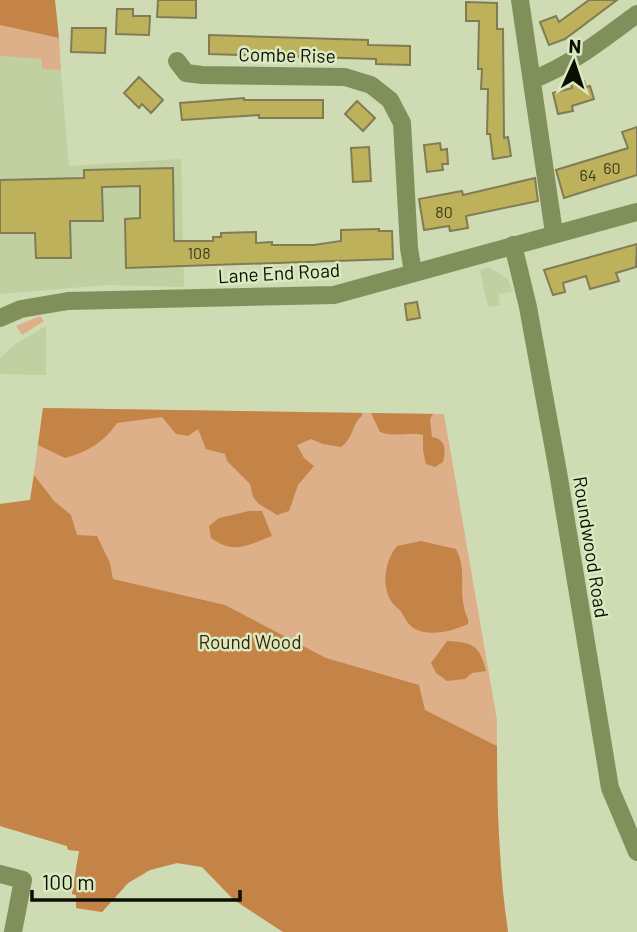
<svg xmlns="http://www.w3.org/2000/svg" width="637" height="932" font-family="Barlow,sans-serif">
  <rect width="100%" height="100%" fill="#cedbb3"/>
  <!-- built -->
  <path fill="#c0d0a0" d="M0,0H55L69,166L181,159L184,287L107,285L0,294Z
    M489,267L508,279L512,292L498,294L500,305L488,307L480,270Z
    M46,326V375L0,374V358L17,343Z"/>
  <!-- green -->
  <path fill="#ddb089" d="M0,25L59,38L61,70L42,69V59L0,56Z
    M40,316L44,321L22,335L16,326Z
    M43,408L444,414L497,720V805L503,894L508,932H283L234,900L202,867L177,863L150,870L128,883L102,912L76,908V895L72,894L79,851L68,850L67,846L0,826V504L30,500Z"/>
  <!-- forest -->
  <path fill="#c48448" d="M0,0H55L59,38L0,25Z
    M43,408L362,413V416C350,426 356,435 341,447L323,444L311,439L297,445L304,458L314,466L298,485L289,511L277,515L259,504L253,497L250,484L227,461L225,454L206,449L198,429L188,436L176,434L162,417L117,423C104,442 88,452 65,458L38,445Z
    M371,413L433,414L430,419L432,437C446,439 446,450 443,462L435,467L426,464L423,451V435C409,431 397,438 380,432Z
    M34,475L54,501L71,515L77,535L97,536L110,563L113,579L225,605L326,658L419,685L425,710L497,746C497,809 499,870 508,932H283L234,900L202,867L177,863L150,870L128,883L102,912L76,908V895L72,894L79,851L68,850L67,846L0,826V504L30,500Z
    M249,511H262L272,536C247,545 235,555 211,538L209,526L219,518Z
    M421,541L456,549C467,571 459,586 464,607C465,615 469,617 468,624C453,631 431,637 415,629C408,625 406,620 402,613C399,608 394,606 391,601C381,584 385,561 397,546Z
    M447,641C472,642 480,645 486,671L472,673L465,679L447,681L436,673L431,663Z"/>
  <!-- building -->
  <path fill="#bdb25b" stroke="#817c55" stroke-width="2" d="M158,0H196V18L157,17Z
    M589,0H617L565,39L549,45L540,22L556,16L559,22Z
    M466,2L497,3V29H503L504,138L508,137L511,156L493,159L490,134H487L488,89H481L482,69H478L479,21H466Z
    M117,9H133V16H150L149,35L116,34Z
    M72,28H106L105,53L71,52Z
    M209,35L368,40V45L410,46V65L376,64V59L209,54Z
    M139,77L163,100L151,113L142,104L139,108L124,93Z
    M584,81L586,87L590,86L594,99L572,106L573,111L558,114L553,93L572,88L571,84Z
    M244,98V100H323V118H259V115L182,120L180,103Z
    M357,101L375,118L363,131L345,114Z
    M637,127V175L564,198L556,170L628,148L622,132Z
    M440,143L441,150L447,149L448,164H442L443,170L427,172L424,145Z
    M369,147L371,181L353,182L351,148Z
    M173,168L174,241H213V237H221V233L256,232V243L272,242V245H314L341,241V230L379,229V231H392L393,259L126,268L125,219L140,218V186L102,187L103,221H70L71,258H36L35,233H0V180L84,178V170Z
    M535,178L538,201L466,216L468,228L450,231L449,226L424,230L419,199L462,191L463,195Z
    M637,244L636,267L616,273L619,281L590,289L586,276L563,283L565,292L553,295L544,270Z
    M417,302L420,318L407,320L405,304Z"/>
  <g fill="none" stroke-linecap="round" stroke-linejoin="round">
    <!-- minor -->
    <path stroke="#81905b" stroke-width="18" d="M520,0L554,233
      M177,61L186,73L202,75L345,77L371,85L390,100L402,123L409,248L413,272
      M532,80C571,65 603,39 637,14
      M513,245L528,307L558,472L610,788L637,852
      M0,874L23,880L13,932"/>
    <!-- tertiary -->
    <path stroke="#81905b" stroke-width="18" d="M0,318L21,309L68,301L334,295L637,212"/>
  </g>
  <g text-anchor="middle" stroke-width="5" stroke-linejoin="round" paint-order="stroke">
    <!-- number labels -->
    <g font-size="16" fill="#383819">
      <text x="612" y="174">60</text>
      <text x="588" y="181">64</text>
      <text x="444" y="218">80</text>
      <text x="199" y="259">108</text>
    </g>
    <!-- street labels -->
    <g font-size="19" fill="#0b0f03" stroke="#dbe9c0">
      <text transform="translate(287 55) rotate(1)" y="7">Combe Rise</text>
      <text transform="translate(279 273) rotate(-3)" y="7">Lane End Road</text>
      <text transform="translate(591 547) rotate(81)" y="7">Roundwood Road</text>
    </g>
    <!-- park labels -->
    <g font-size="19" fill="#3d2207" stroke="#dbe9c0">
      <text x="250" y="649">Round Wood</text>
    </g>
  </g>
  <!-- north arrow -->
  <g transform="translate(574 63) rotate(3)" stroke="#dbe9c0" stroke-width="5" paint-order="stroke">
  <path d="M0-5L12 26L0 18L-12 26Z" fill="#0b0f03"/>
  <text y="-10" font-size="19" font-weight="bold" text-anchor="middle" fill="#0b0f03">N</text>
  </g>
  <!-- scale -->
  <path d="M32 890v10h208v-10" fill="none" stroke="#0b0f03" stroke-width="3.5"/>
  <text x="42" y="890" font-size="21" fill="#0b0f03" stroke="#dbe9c0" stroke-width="5" paint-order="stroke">100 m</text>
</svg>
